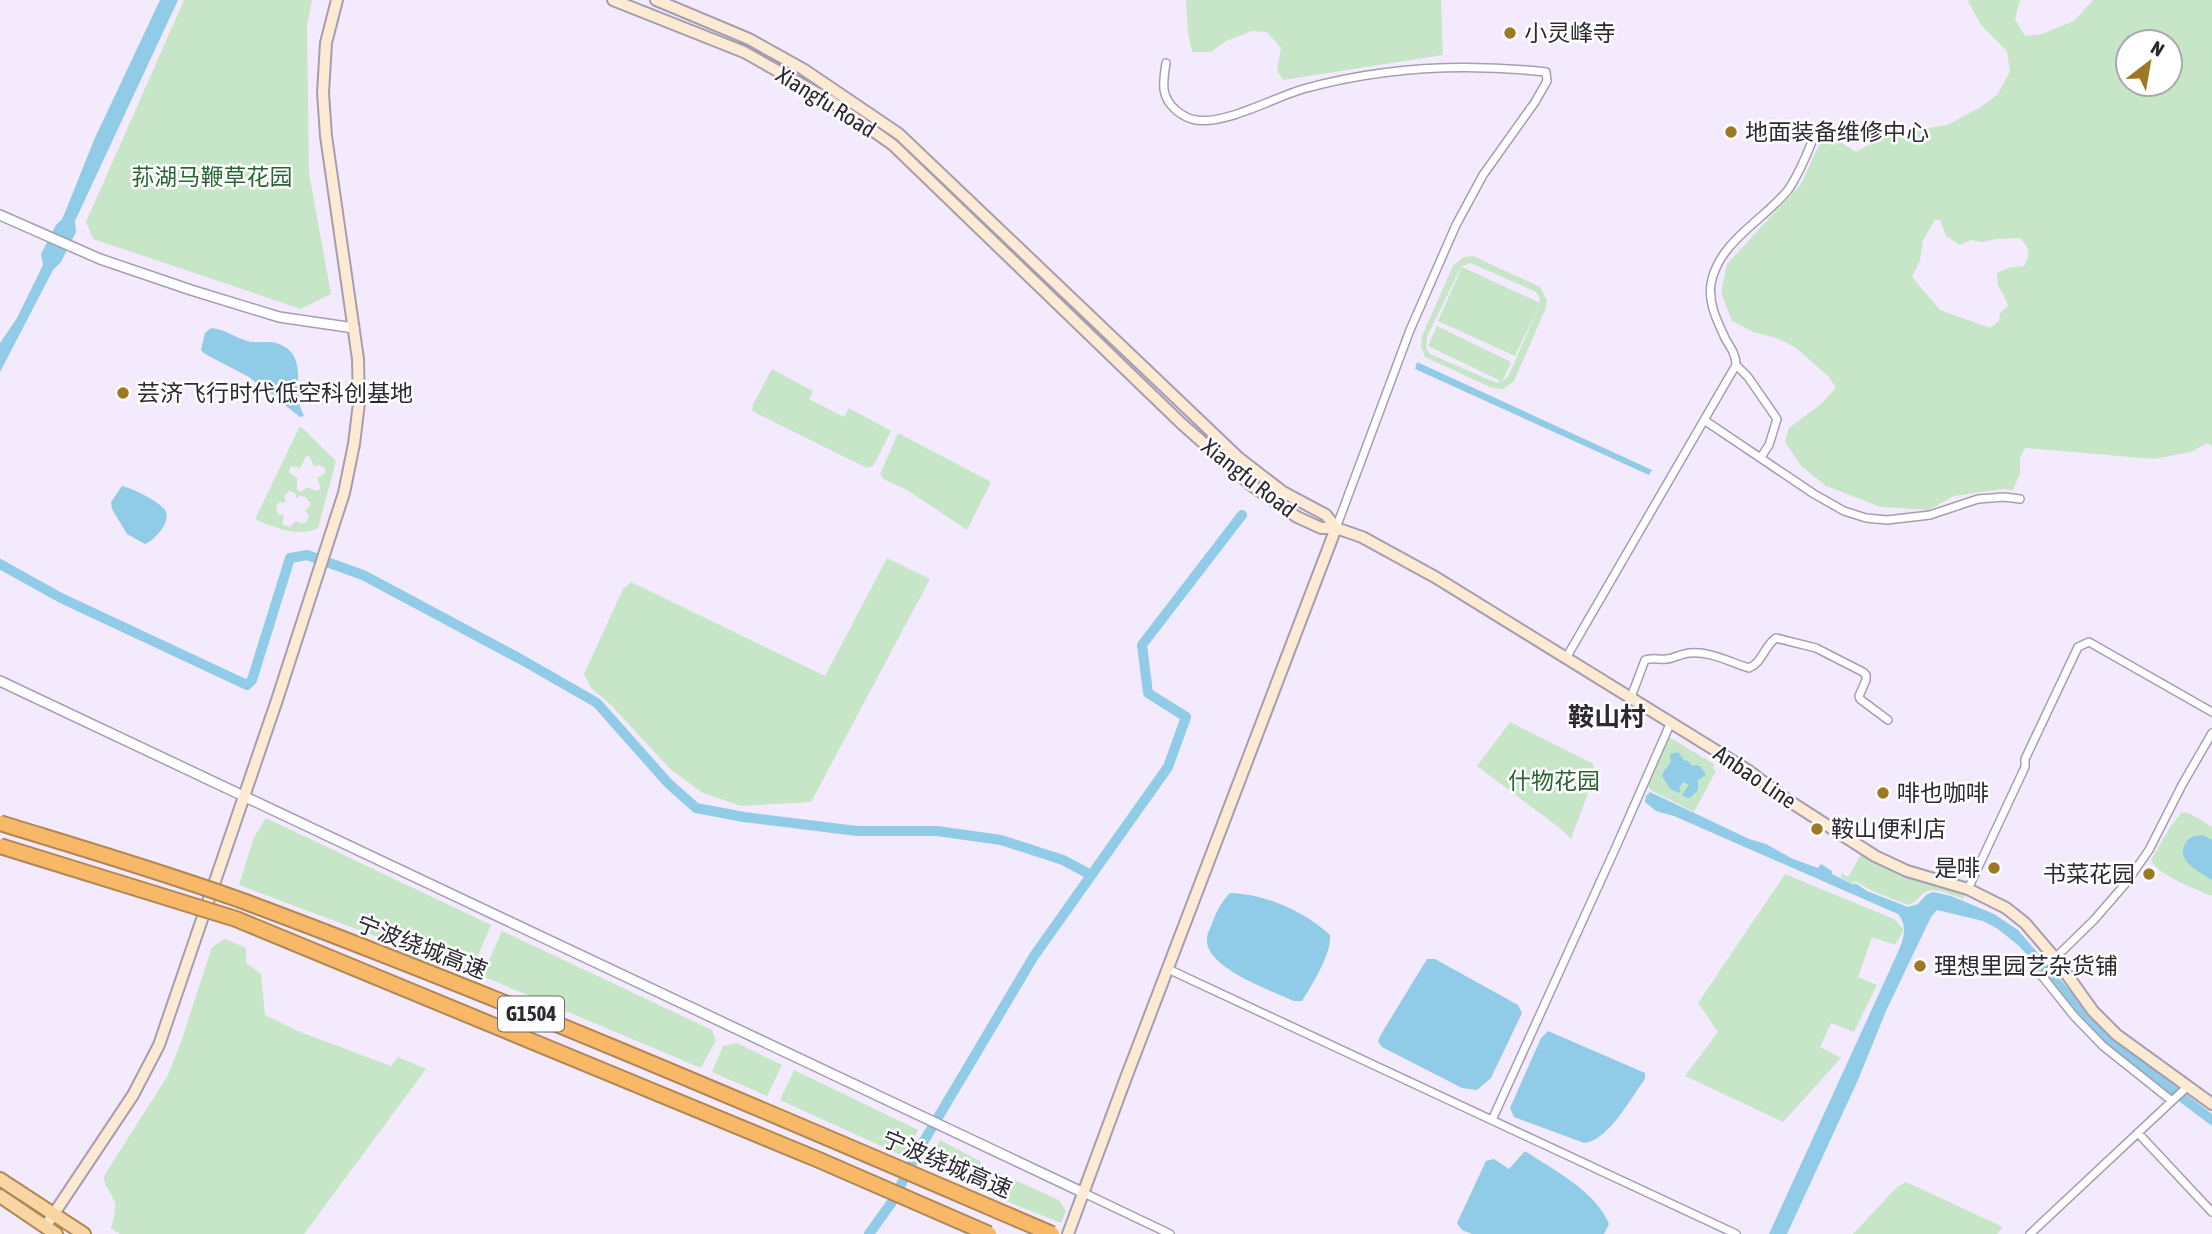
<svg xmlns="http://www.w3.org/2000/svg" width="2212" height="1234" font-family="'Asap Condensed','Noto Sans SC',sans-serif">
  <rect width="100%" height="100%" fill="#f3ebfd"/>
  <!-- green -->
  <path fill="#c6e6c7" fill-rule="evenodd" d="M184,0H312L307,26L309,173L331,294L301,309L93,239L86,222Z
    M1186,0H1441L1443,55L1283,80L1277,71L1281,48L1267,32L1252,31L1226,41L1211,52H1192L1188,32Z
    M1970,0H2020L2015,19L2025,36L2042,34L2074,21L2093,0H2212V446L2207,443L2191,452L2154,459L2025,448L2020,458V474L2013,490L2003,489L1954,496L1929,510L1881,507L1826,486L1801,466L1785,442L1789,428L1821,404L1836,388L1829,377L1796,348L1779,339L1753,332L1732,321L1721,293L1727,264L1801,184L1822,138L1837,140L1856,152L1877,140L1916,130L1947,125L1981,107L1998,94L2010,71L2007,51L1981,25L1968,1ZM2170,42V84H2128V42ZM1935,220H1940L1946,236L1960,245L1971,240L1983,242L1996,239L2020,238C2030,249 2031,253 2024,266L2008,268L1997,273C1996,291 2005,292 2008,306L2000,313L1999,321L1990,328L1940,310L1912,277L1920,261L1923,240Z
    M1473,256L1540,287L1547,300L1545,310L1514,381L1503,389L1492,388L1425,357L1421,346L1422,336L1453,266L1464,257ZM1471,263L1536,292L1539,297L1540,303L1462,267L1438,321L1515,356L1540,304L1508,377L1502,382L1511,362L1437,326L1428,346L1501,381L1497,383L1430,354L1426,348L1427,337L1459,271L1462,266Z
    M772,369L813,391L809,399L844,417L849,408L891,431L874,465L867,468L752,411L753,404Z
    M300,426L336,461L318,528C300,538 272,527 255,519ZM306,456H309L314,466L319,465L326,469L325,473L317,478L321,488L317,491L307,487L302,492L297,490V478L289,472L291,466L300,468ZM289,491L295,493L297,499L300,496L306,497L310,503V506L305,511L309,515L307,521L302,524L296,521L290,527L282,524L284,515H279L276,509L278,503L286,502L284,496Z
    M898,433L991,482L967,530L907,490L883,479L880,474Z
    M887,558L930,579L811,802L741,806L703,793L670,769L611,705L591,688L584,674L623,589L631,582L825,676Z
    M1510,722L1592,763L1596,771L1571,839L1561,829L1477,766Z
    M1669,737L1714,764L1713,769L1716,771L1694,812L1652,791L1647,785Z
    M2182,812L2189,813L2212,827V896C2197,890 2156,874 2151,860L2170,827Z
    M266,818L491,925L471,972L239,885L254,837Z
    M1862,853L1967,891L1963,899C1954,896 1937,888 1927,891C1920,894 1917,903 1908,905L1872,891L1855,881L1853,884L1840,877L1842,873L1848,877Z
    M1785,874L1894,919L1904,930L1895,945L1872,937L1858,977L1877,985L1854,1032L1831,1023L1820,1047L1841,1058L1783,1122L1685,1076L1718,1032L1698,1003Z
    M502,931L712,1030L716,1040L701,1068L482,976Z
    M225,939L246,948V963L261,974L265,1015L300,1032L391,1066L398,1057L426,1069L304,1234H120L111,1228C113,1221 116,1211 115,1204C113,1192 104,1190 104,1176L168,1075L181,1042L212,947Z
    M737,1043L782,1065L767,1096L712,1072L723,1046Z
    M794,1070L918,1130L905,1157L780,1100Z
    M940,1140L980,1161L983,1169L973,1187L927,1165Z
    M997,1172L1059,1200L1066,1211L1061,1223L989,1194L991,1173Z
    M1906,1182L2003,1227L1997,1234H1853L1896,1188Z"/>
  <!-- water -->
  <path fill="#90cbe7" d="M160,0H178L75,221L76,232L61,262L53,270L0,372V343L17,318L43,265L41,254L56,225L62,219L66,210L94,140Z
    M211,328C225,329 234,337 247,341C257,344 269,340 279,344C305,354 296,380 299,401C299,406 302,411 304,416L300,417L249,377L205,354L201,350L205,333Z
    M1417,362L1652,470L1649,475L1415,369Z
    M122,486C132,488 163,503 166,512C168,518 165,524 162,529C157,535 152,541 145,544L127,534L112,509L111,502Z
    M1678,752L1684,760L1688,761L1691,765L1700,766L1706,775L1698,780V790L1691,797L1687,798L1682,795L1689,785L1683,782L1679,788L1681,790L1679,793L1670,789L1662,776L1664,771L1671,762L1670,754Z
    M1650,792L1749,839L1766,844L1793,859L1818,868L1821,864L1832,871V874L1854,885L1855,883L1867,891L1908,907L1918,904L1926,895L1933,892L1951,896L1994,914L2018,930L2107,1034L2212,1114V1126L2112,1051L2063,998L2037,965L2019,946L1998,929L1983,921L1937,910L1931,917L1886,1011L1858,1080L1787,1234H1769L1893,963C1900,947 1911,929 1898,914L1674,816L1656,811L1645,802L1646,796Z
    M2203,835L2212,840V880C2201,873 2178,862 2184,846C2187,837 2195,835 2203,835Z
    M1230,893C1265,894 1304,911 1330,935C1332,953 1312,985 1302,1001H1294C1272,991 1207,968 1207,941C1206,935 1211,927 1213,921C1217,910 1222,901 1230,893Z
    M1427,959H1435L1518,1005L1522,1013L1491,1078L1477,1090L1462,1088L1382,1047L1378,1042L1380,1036Z
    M1548,1031L1645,1073V1079C1631,1098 1608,1141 1584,1143L1514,1117L1510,1108L1541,1038Z
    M1525,1151C1552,1169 1597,1192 1609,1224L1604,1234H1472L1462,1230L1457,1223L1486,1161L1494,1159L1509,1169Z"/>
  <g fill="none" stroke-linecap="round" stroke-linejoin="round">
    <!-- canal -->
    <path stroke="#90cbe7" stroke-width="10" d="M0,564L61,598L247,685L252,680L290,558L307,555L363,575L524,661L597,703L668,783L696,808L744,817L857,831H937L1001,840L1063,860L1091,875
      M869,1234L892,1202L921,1146L1034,956L1168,767L1186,717L1148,693L1142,645L1242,515"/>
    <!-- minor casing -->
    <g stroke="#a69db2" stroke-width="10">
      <path id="minor" d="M1166,63C1163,83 1160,97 1177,111C1182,115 1189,119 1196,120C1225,125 1273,98 1303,89C1382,67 1465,63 1546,72L1547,81L1535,102L1483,175L1456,225L1410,330L1336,528
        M1736,365L1748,377L1777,419L1769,445L1761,457
        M1704,420L1814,494L1844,511L1866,518L1887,520L1930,515L1978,499L2004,497L2020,499
        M1566,658L1736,365C1736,355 1731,348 1726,340C1718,323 1708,304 1711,284C1718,242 1764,220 1788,190C1800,173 1808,151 1816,132
        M1631,697L1645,660C1652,657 1659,660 1667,659C1674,658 1681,654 1689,653C1711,651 1729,662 1749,668C1763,662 1764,646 1776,638L1816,648L1863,672L1866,675V680L1859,696L1860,699L1888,720
        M1968,889L2025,767V759L2078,647L2089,642L2212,712
        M2055,958L2094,920L2126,883L2149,850L2182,785L2212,733
        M1168,969L1736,1234
        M2040,975L2042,976L2059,964
        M2042,976L2074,1016L2103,1046L2172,1101
        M1492,1120L1616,847L1671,722
        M2138,1133L2212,1212
        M1084,1193L1170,1234
        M2030,1234L2188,1086"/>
    </g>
    <!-- tertiary casing -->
    <g stroke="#a69db2" stroke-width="12">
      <path id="tertiary" d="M0,215L100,259L191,290L279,317L354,328
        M0,681L1084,1193"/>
    </g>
    <!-- secondary casing -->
    <g stroke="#a69db2" stroke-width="14">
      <path id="secondary" d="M613,0L744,52L831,101L893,145L1182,424L1251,485L1297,517L1321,528H1336L1362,537L1435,577L1749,771L1786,799L1875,856L1907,871L1968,889L2006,908L2025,923L2055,958L2093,1011L2117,1035L2212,1104
        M656,0L749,39L803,69L899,134L1239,458L1283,492L1326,515L1336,528
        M45,1227L133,1095L159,1045L277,700L344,493L354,444L359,403L358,359L326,136L323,93L326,43L337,0
        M1068,1234L1124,1083L1336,528"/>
    </g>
    <!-- primary casing -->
    <g stroke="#b08755" stroke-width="16">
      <path id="primary" d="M0,1179L84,1234
        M0,1196L56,1234"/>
    </g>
    <!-- minor -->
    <use href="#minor" stroke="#fff" stroke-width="7"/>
    <!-- tertiary -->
    <use href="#tertiary" stroke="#fff" stroke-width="9"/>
    <!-- secondary -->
    <use href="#secondary" stroke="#fdead2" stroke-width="10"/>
    <!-- primary -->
    <use href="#primary" stroke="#fad5a4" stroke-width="12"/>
    <!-- motorway-bridge casing -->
    <g stroke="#b08755" stroke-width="18" stroke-linecap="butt">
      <path id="motorway-bridge" d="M0,823C81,848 163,872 243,901C517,1003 784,1119 1052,1234
        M0,846L236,919L819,1160L989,1234"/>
    </g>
    <!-- motorway-bridge -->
    <use href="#motorway-bridge" stroke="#f7b968" stroke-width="14"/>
  </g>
  <!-- markers -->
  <g fill="#9e7925" stroke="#fff" stroke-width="2.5">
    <circle cx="1510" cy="33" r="7"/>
    <circle cx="1731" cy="132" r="7"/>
    <circle cx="123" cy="393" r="7"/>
    <circle cx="1883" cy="793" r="7"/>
    <circle cx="1817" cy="829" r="7"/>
    <circle cx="1994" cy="868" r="7"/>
    <circle cx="2149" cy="874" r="7"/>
    <circle cx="1920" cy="966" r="7"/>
  </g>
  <g text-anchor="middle" stroke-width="5" stroke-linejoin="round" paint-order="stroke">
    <!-- shield labels -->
    <rect fill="#fff" stroke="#6b696f" stroke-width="2" x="498" y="996.5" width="66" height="35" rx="5"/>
    <g font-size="21" font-weight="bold" fill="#2c2931">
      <text x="531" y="1021">G1504</text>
    </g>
    <!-- poi labels -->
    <g font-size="23" fill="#2c2931" stroke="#fff" text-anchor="start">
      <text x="1524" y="41">小灵峰寺</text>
      <text x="1745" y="140">地面装备维修中心</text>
      <text x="137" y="401">芸济飞行时代低空科创基地</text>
      <text x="1897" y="801">啡也咖啡</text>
      <text x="1831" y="837">鞍山便利店</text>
      <text x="1980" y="876" text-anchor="end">是啡</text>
      <text x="2135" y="882" text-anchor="end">书菜花园</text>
      <text x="1934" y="974">理想里园艺杂货铺</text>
    </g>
    <!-- street labels -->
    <g font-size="23" fill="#2c2931" stroke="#fff">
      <text transform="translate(826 102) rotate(32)" y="8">Xiangfu Road</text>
      <text transform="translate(1249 478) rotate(38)" y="8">Xiangfu Road</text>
      <text transform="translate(1755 777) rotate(34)" y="8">Anbao Line</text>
      <text transform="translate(422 947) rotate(21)" y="8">宁波绕城高速</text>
      <text transform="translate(947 1164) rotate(23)" y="8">宁波绕城高速</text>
    </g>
    <!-- park labels -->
    <g font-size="23" fill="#296531" stroke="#fff">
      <text x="212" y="185">荪湖马鞭草花园</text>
      <text x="1554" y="789">什物花园</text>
    </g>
    <!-- quarter labels -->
    <g font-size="26" font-weight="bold" fill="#2c2931" stroke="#fff">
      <text x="1607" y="726">鞍山村</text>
    </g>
  </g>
  <!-- north arrow -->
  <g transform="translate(2149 63) rotate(31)"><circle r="33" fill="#ffffff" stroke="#aba9ad" stroke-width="2"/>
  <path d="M0-5L12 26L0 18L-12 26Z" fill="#9e7925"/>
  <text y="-10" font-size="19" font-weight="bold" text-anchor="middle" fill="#2c2931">N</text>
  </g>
</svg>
